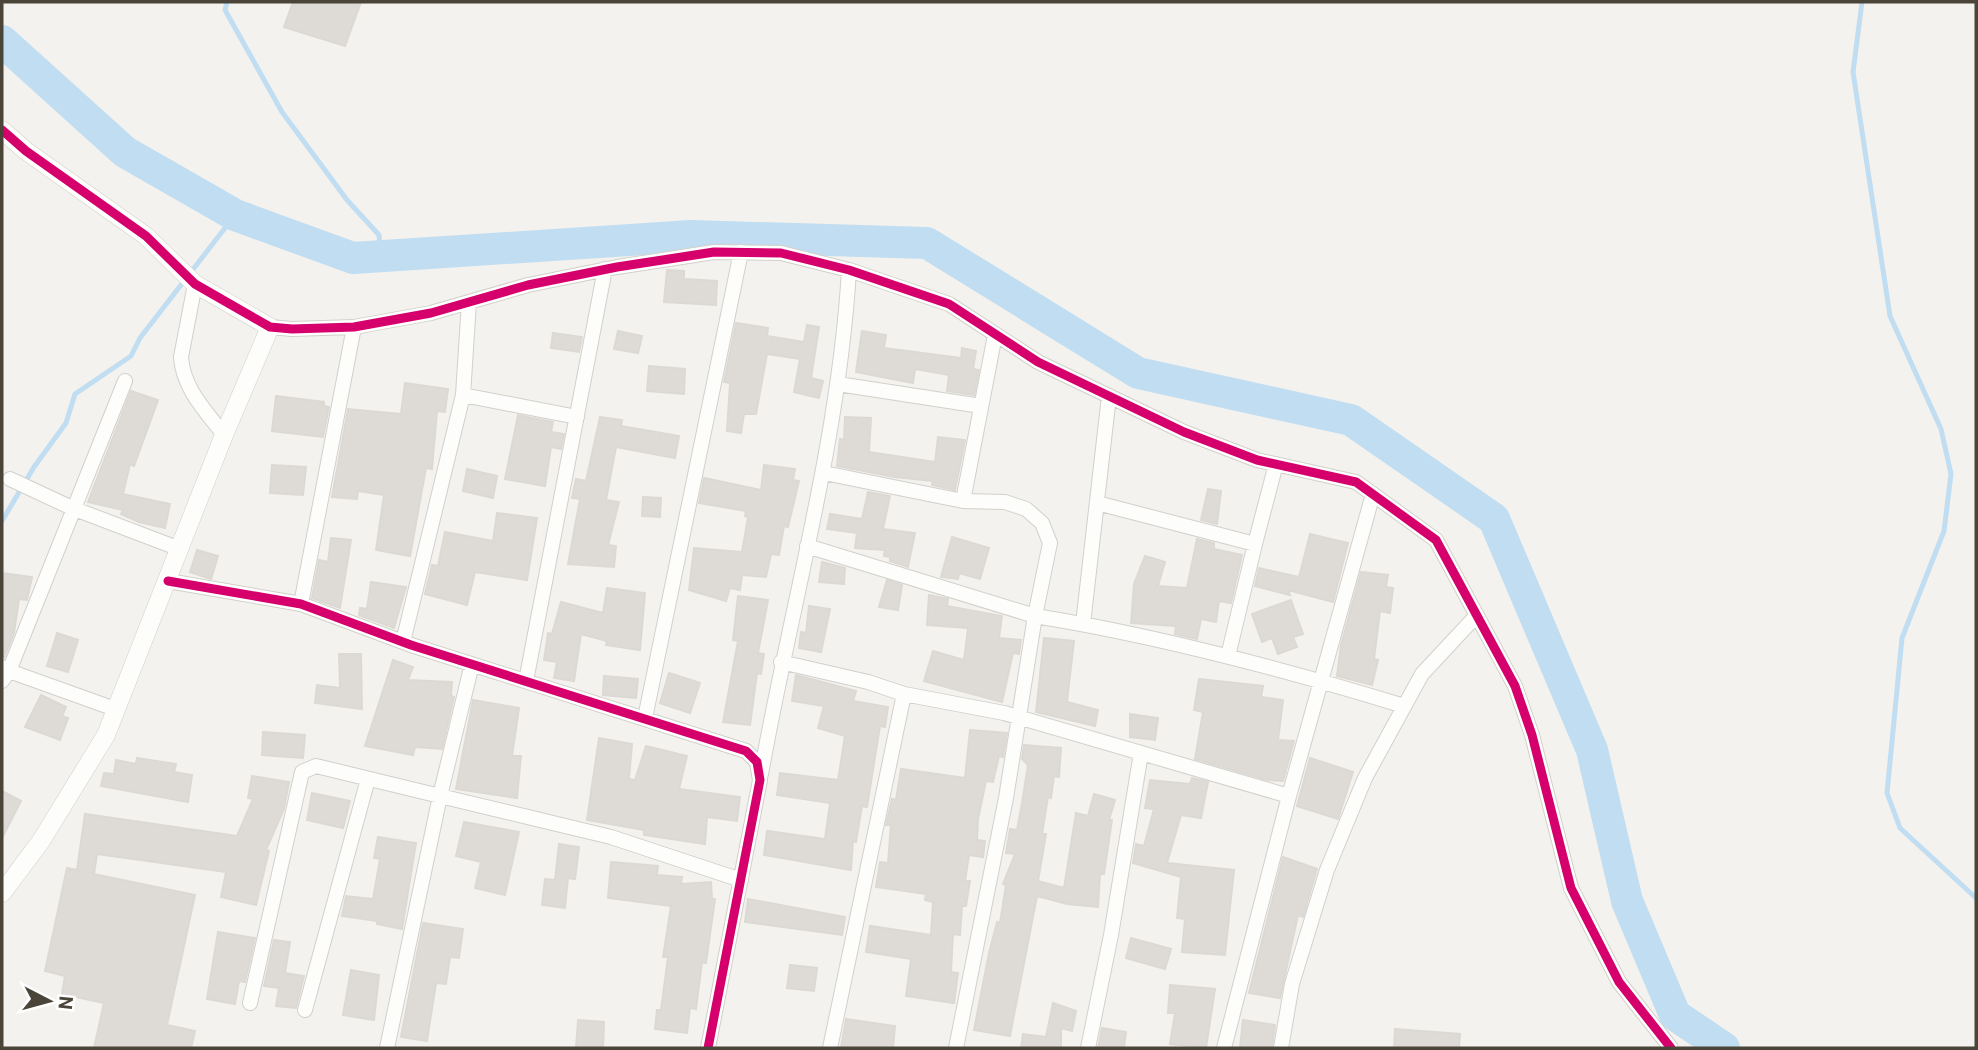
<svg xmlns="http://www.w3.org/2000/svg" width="1978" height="1050" font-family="Roboto,sans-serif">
  <rect width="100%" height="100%" fill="#f4f2ee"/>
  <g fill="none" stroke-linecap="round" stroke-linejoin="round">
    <!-- stream -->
    <path stroke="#c0ddf1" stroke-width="5" d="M227,2L225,10L282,112L347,200L379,235L381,256
      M1862,2L1853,72L1890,316L1941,429L1951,474L1944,531L1902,638L1887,793L1900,828L1976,898
      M2,521L34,467L66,423L75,394L131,356L140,338L235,215"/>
    <!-- river -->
    <path stroke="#c0ddf1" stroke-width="32" d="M2,41L125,152L235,215L353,258L691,236L927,243L1138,373L1351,420L1494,519L1592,750L1627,901L1675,1015L1724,1048"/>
  </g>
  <!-- building -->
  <path fill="#dedbd6" stroke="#dcd9d4" stroke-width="2" d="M293,2H361L345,46L284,27Z
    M667,270L684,271V279L717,281L716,305L664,302Z
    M736,323L768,328L767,336L804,342L807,325L819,327L811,378L823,381L819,398L794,392L800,359L767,354L756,414H744L741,433L727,431L730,383L724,382Z
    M618,331L642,336L638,353L614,349Z
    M862,331L886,335L884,348L961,358L962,348L976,351L973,369L979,370L974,395L947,391L949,375L915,369L913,383L856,372Z
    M553,333L582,337L579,352L551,348Z
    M649,366L685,369L684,394L647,391Z
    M405,383L448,389L445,412L437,411L432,469L426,468L410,556L376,550L384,495L358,491L357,499L332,497L348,409L401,414Z
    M131,391L158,400L134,466L130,464L123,494L170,504L165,528L139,522L121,514L123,510L88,502Z
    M276,396L324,402V406L329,407L323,437L272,431Z
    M518,415L553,422L551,432L564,434L561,449L551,447L545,486L505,479Z
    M600,417L622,420L621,426L679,436L675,458L616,447L606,500L619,502L608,545L616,546L614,567L568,564L580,499L572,498L576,479L586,481Z
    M845,417L871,418L869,452L935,462L938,437L965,440L955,490L932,485L933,481L894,477L837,466L840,439L844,440Z
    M272,465L306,467L303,495L270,493Z
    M764,465L795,469L793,480L799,481L788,527L784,526L779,555L771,554L766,577L742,575L740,590L730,588L726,601L689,590L694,548L742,552L748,517L745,516L746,511L699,503L704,478L761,490Z
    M467,469L497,476L493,498L463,491Z
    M1208,489L1221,491L1217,524L1201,520Z
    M868,492L890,496L883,529L915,533L908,567L890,561V557L884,556L885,550L855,548L857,533L827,529L830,514L862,519Z
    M643,497L661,498L660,517L642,516Z
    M497,513L537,518L527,580L475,572L467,605L425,594L432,565L438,566L445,532L493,541Z
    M1310,534L1348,543L1333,602L1288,590L1290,595L1255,586L1259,568L1299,577Z
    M952,537L989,548L980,579L959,573L958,579L941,577Z
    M331,538L351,540L340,608L312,598L319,560L328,562Z
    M1197,539L1214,543V549L1242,555L1231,603L1219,601L1216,622L1201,619L1197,639L1175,634L1176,626L1131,623L1134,584L1145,556L1165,562L1158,586L1187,588Z
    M197,550L218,556L211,579L190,572Z
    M822,562L845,568L844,584L819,582Z
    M1361,572L1388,575L1386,587L1393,588L1390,613L1380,611L1374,659L1378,660L1372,685L1337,676L1341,645Z
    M2,573L32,577L27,600L19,599L14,633L4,658Z
    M887,580L902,585L898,610L879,607Z
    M371,582L406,587L394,628L359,615L360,608L367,609Z
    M607,588L645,593L640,650L606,645L607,641L581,634L574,681L554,678L557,662L544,660L548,633L552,634L561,602L603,613Z
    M929,595L948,599L947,606L1002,616L999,638L1021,640L1019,654L1013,653L1002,702L924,681L933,651L964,660L968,628L927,625Z
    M738,596L768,600L758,653L764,654L761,674L757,673L750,725L723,722L738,641L733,640Z
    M1291,600L1303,634L1293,637L1297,647L1278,654L1272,638L1262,642L1252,614Z
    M809,606L830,609L821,652L799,648L801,632L806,633Z
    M57,633L78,640L68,672L47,666Z
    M1044,638L1074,641L1067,702L1098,710L1095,726L1036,712Z
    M339,654H361L362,709L315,703L317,685L340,688Z
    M393,660L413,667L408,680L452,682L451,696L454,697L442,749L415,747L413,755L365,746Z
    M669,673L700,683L690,713L660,703Z
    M796,675L856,691L853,701L888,707L885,727L880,726L867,807L862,806L856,842L853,841L851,870L764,855L767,831L825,839L830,803L777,795L780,773L838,780L845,736L818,728L824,706L792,701Z
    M604,676L638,679L636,698L603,695Z
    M1199,679L1263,686L1261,697L1283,700L1278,740L1294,741L1283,781L1267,780L1195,759L1203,712L1194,710Z
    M41,695L66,707L62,716L68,718L60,740L25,727Z
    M473,700L519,708L512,756H521L517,798L456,789Z
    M1130,714L1158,718L1155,740L1130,737Z
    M970,730L1007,733L1003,757L999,756L993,782L986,781L978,819L977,840L985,841L983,857L969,855L965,881H970L966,906H962L960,935L953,934L951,972L958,973L954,1003L906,996L911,959L866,952L870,926L931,935L933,902L925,900L926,894L876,887L880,862L888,863L891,825H886L892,799L896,800L901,769L965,778Z
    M263,732L305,735L303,758L262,755Z
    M599,738L632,744L629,779L635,780L646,746L687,756L679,789L740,797L737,821L707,817L705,844L644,835V830L587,820Z
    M1024,745L1061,748L1059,777L1054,776L1051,798L1048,797L1042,834H1046L1038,881L1064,888L1076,813L1088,816L1094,794L1115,800L1109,820H1112L1104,874H1100L1098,907L1067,904L1037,896L1010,1036L974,1030L989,953L997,922L1000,923L1006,885L1003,884L1015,854L1006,853L1010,829L1017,830L1022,803L1028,765L1022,759Z
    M137,758L176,764L174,772L192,775L188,802L101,786L104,773L114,774L116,760L136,764Z
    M1310,758L1353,772L1338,819L1297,806Z
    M252,776L289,782L284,809L266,850L269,851L256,905L221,897L226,872L97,854L94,874L195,895L167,1025L195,1031L191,1048H94L104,1003L62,994L65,976L45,971L67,868L77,870L85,814L237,836L253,799L248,798Z
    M1192,778L1208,782L1201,818L1181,815L1167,863L1234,870L1225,955L1182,952L1185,919L1177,918L1181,877L1133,863L1136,844L1144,846L1154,809L1145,808L1150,780L1190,784Z
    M2,791L21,801L2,838Z
    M312,793L350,801L343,828L307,820Z
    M464,822L519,832L505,895L475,888L481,862L456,856Z
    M378,837L416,843L402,929L377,924V921L342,916L346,896L373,899L380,859L374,858Z
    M559,844L579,847L575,879L568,878L565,908L542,905L545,879L555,880Z
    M1283,857L1317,869L1303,917L1298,915L1280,998L1249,993Z
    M611,862L658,866L657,875L682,877L681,884L711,882L712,899H715L706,963L702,962L696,1009L690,1008L687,1033L655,1029L657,1010H661L668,957H663L671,906L608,898Z
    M748,899L845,917L842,935L745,922Z
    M423,923L463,929L459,958L450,957L446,984L436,983L427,1041L401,1037Z
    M218,932L255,938L245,982L239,981L235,1004L207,999Z
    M1131,938L1171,949L1165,969L1126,958Z
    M274,940L290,942L285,973L304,976L296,1008L276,1006L279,988L264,986Z
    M790,965L817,968L814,991L787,988Z
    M351,970L379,975L374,1020L343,1015Z
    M1170,985L1215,989L1206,1048L1170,1044L1175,1013H1168Z
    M1053,1003L1076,1011L1072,1031L1061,1028V1048H1021L1023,1034L1046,1037Z
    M846,1019L895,1026L893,1048H841Z
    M578,1020L604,1022L603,1048H576Z
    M1243,1020L1275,1025L1272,1048H1240Z
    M1102,1028L1126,1032L1124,1048H1098Z
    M1395,1029L1460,1034L1459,1048H1394Z"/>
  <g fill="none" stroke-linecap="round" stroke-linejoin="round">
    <!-- minor casing -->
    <g stroke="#d2d0cb" stroke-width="16">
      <path id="minor" d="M195,284L181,357C183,389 206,411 224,435
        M270,327L292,329L354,327L431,313L528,285L617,267L714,252L781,253L849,270L949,304L1038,362L1184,432L1257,460L1356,482L1436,540L1515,686L1532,735L1571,888L1619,982L1671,1048
        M838,384L981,406
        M463,395L577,417
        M10,479L72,508L180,549
        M963,501L995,335
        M1097,503L1255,544L1228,656
        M1255,544L1276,464
        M807,546L1035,616L1050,543L1042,523L1026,509L1005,502L963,501L824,473
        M168,581L301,604L411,645L746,751L757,762L760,780L708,1048
        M301,604L354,327
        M1083,624L1109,396
        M403,642L463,395L469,302
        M781,662L868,682L904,694L1004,713L1289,796L1224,1048
        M2,667L9,671L125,381
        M2,681L9,671L115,709
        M526,681L605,269
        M645,718L741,252
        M761,774C791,606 839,441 849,270
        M1289,796L1373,494
        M250,1003L302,772L316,766L440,796L472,664
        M305,1010L368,779
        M387,1048L440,796L611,837L741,880
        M830,1048L904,694
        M956,1048L1006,798L1035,616C1160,636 1283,669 1404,706
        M1088,1048L1111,935L1141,753
        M1281,1048L1292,984L1327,870L1365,778L1422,674L1477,615"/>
    </g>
    <!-- tertiary casing -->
    <g stroke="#d2d0cb" stroke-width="19">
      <path id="tertiary" d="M2,130L26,151L146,236L195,284L270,327L224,435L106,735L41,841L2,893"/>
    </g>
    <!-- minor -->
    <use href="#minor" stroke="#fdfdfc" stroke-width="14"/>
    <!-- tertiary -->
    <use href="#tertiary" stroke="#fdfdfc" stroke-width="18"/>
    <!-- cycleway casing -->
    <g stroke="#fff" stroke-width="13">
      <path id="cycleway" d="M2,130L26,151L146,236L195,284L270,327L292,329L354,327L431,313L528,285L617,267L714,252L781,253L849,270L949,304L1038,362L1184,432L1257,460L1356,482L1436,540L1515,686L1532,735L1571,888L1619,982L1671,1048
        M168,581L301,604L411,645L746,751L757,762L760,780L708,1048"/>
    </g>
    <!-- cycleway -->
    <use href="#cycleway" stroke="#d6006c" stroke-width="9"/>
  </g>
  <!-- border -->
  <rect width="1978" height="1050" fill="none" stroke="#4b4439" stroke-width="7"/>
  <!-- north arrow -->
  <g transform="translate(49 1001) rotate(96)" stroke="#ffffff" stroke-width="5" paint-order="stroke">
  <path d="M0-5L12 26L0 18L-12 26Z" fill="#4b4439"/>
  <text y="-10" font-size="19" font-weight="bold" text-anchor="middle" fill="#4b4439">N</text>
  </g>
</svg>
